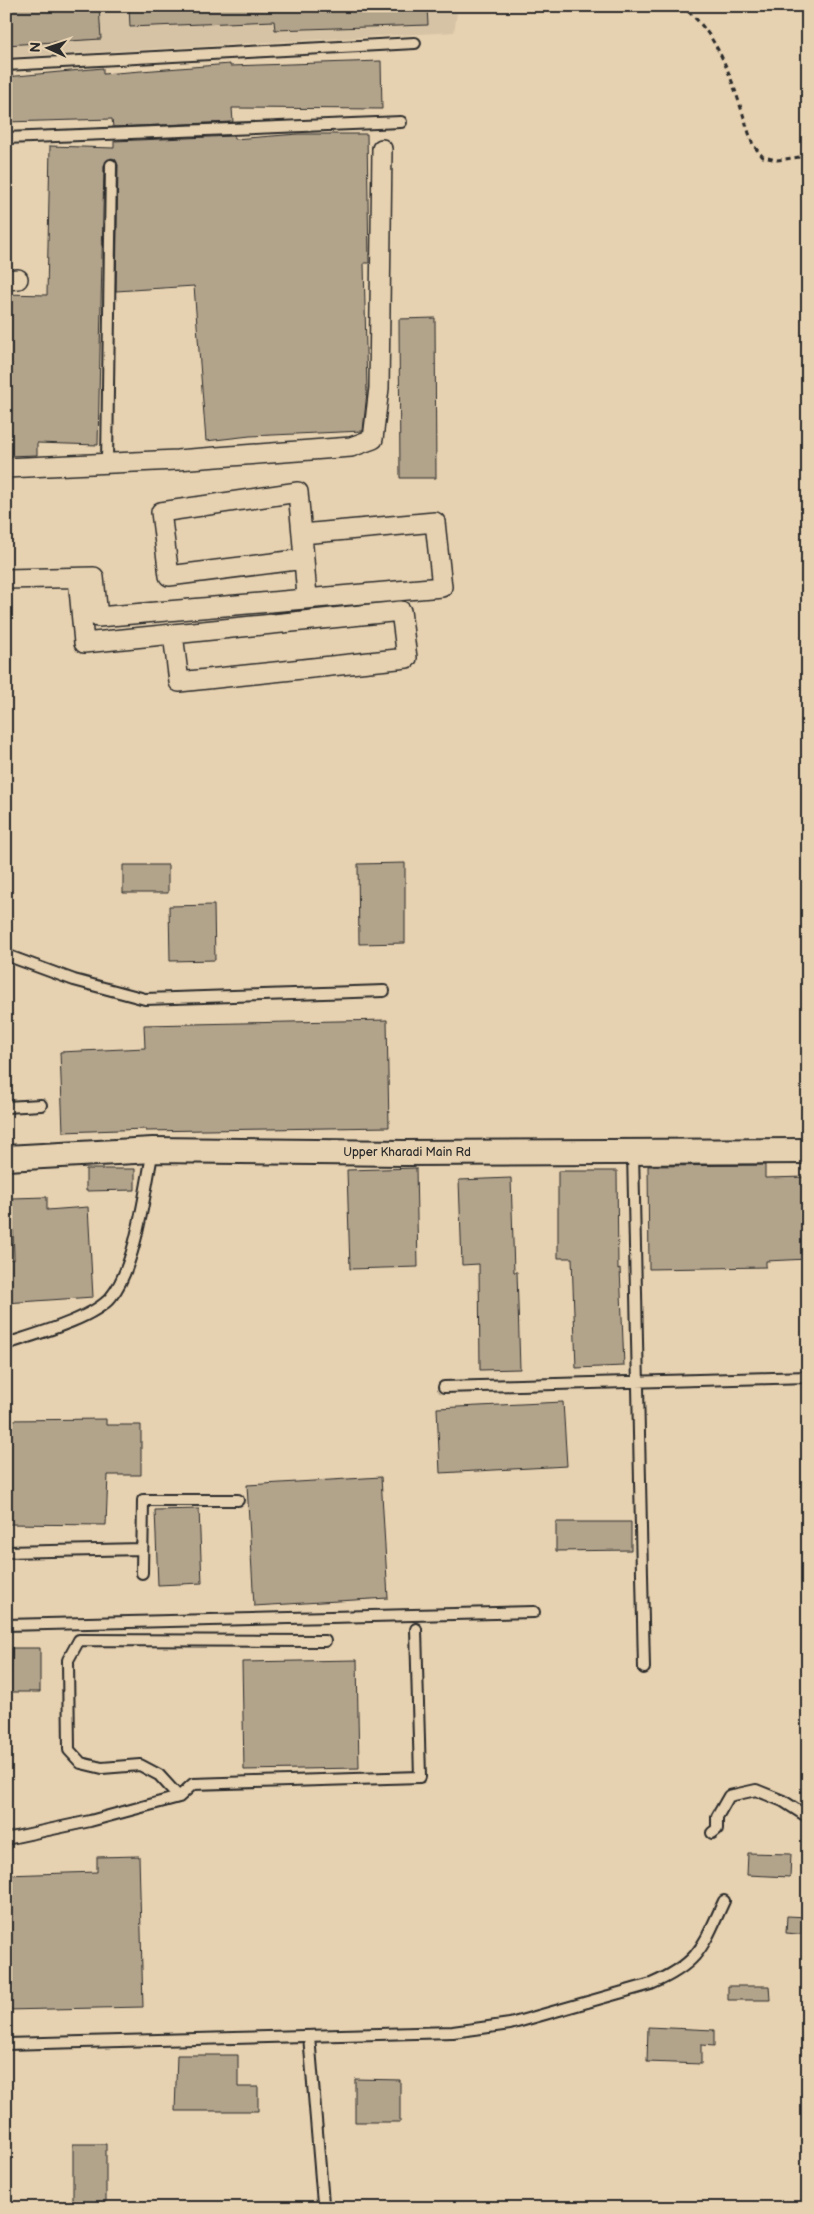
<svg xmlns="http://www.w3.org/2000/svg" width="814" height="2214" font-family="'Balsamiq Sans',sans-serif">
  <rect width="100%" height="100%" fill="#e6d1b0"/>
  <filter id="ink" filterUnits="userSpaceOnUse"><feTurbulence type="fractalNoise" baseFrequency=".02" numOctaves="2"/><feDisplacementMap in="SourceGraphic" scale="10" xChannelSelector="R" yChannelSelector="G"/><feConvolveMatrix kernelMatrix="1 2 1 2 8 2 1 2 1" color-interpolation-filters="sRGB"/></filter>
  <g filter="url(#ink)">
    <!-- built -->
    <path fill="#d6c3a5" d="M6,6H458L454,32L6,57Z"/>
    <!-- building -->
    <path fill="#b2a38b" stroke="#2b2b2b" d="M6,6H99L101,39L6,45Z
      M129,6H427L428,25L275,30L274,21L130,27Z
      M381,61L382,109L232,108L233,122L113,127L112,119L6,122V77L103,68V74L230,64V66Z
      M298,134H367L369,263H364L367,392L363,431L250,436L206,441L194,286L116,291L118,165L115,159L111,158L104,165L98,445L37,443V455L6,456V294L47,295L50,146L114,148V141L233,136L234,139Z
      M435,318L436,478H400L399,319Z
      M405,863V943L359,944L358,864Z
      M123,865H168V893H123Z
      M214,905L215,960L170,961L169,906Z
      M387,1020L389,1127L146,1131V1129L63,1132L60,1052L145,1048L144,1025Z
      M765,1165V1178L808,1177V1259L766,1261V1267L649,1269L648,1166Z
      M416,1168L418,1267L350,1269L347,1170Z
      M86,1169H135V1190L86,1191Z
      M558,1171H617L618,1269L620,1268L624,1366L576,1368L572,1258H558Z
      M511,1178L514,1272H517L520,1369L480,1370L479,1264L462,1265L459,1180Z
      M47,1197V1210L88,1207L93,1297L6,1303V1260L14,1259L12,1198Z
      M563,1402L567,1466L440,1473L437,1408Z
      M106,1419V1425H141V1475H108L106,1525L6,1524V1420Z
      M381,1477L388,1598L254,1606L247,1485Z
      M199,1509L202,1583L158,1585L155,1510Z
      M556,1522H631V1550L556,1551Z
      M12,1648H40V1692H11Z
      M357,1660L359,1768L244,1770L242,1662Z
      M748,1853L791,1854L790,1877L747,1875Z
      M139,1856L143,2007L6,2010V1875L97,1872V1857Z
      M787,1916L808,1917V1935L786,1933Z
      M728,1986H769L770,2000H728Z
      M648,2027L714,2030V2046L701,2045V2064L647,2062Z
      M177,2055H238V2087H258V2111H175Z
      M355,2079L400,2080V2122H355Z
      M73,2144H106V2208H73Z"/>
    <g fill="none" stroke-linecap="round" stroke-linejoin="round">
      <!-- service casing -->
      <g stroke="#2b2b2b" stroke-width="14">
        <path id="service" d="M6,65L415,43
          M6,138L401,122
          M107,463L111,165
          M6,955L74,980L145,999L384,991
          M6,1107L41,1105
          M633,1152L644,1668
          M6,1344C33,1335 93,1319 111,1297C136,1267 145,1189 153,1150
          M444,1387L808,1377
          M6,1552L142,1549
          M142,1573L143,1500H238
          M6,1625L534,1612
          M179,1797L159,1775L140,1765L102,1768L81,1763L69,1750L68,1660L79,1640L325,1641
          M712,1833L717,1829V1817L729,1796L756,1790L783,1801L808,1817
          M6,1839L90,1821L179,1797L193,1784L420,1777L416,1629
          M309,2036L323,2203L321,2208
          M6,2044L453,2032L510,2024L651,1984C700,1963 703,1946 724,1901"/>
      </g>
      <!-- minor casing -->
      <g stroke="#2b2b2b" stroke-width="22">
        <path id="minor" d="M6,280L18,279
          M6,468L177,460L351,447L373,439L379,388L382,149
          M302,534L298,492L161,512L169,576L304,559
          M78,578L84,643L173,634L179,682L407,658L401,611L173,634
          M6,579L94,577L98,617L442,587L435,522L302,534L307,597"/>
      </g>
      <!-- tertiary casing -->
      <g stroke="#2b2b2b" stroke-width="28">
        <path id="tertiary" d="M6,1158L153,1150L404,1153L808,1151"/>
      </g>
      <!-- path -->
      <path stroke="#2b2b2b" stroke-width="3" stroke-dasharray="5 4" stroke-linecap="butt" d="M681,6C725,37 736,97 753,145L763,157L777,160L808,156"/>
      <!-- service -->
      <use href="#service" stroke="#e6d1b0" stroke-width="10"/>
      <!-- minor -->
      <use href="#minor" stroke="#e6d1b0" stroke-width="19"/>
      <!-- tertiary -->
      <use href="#tertiary" stroke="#e6d1b0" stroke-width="24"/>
    </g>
  </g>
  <g text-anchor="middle" stroke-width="4" stroke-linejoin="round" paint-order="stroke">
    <!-- street labels -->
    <g font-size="12" fill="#2b2b2b" stroke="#e6d1b0">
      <text x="407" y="1156">Upper Kharadi Main Rd</text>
    </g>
  </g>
  <!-- margin -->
  <rect width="814" height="2214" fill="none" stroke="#e6d1b0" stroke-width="25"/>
  <rect x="12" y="12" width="789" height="2189" fill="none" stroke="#2b2b2b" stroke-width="2" filter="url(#ink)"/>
  <!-- north arrow -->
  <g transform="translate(48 48) rotate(273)" stroke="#e6d1b0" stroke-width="4" paint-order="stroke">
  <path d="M0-4L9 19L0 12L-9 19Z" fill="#2b2b2b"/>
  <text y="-8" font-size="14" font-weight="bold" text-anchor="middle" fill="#2b2b2b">N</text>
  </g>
</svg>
